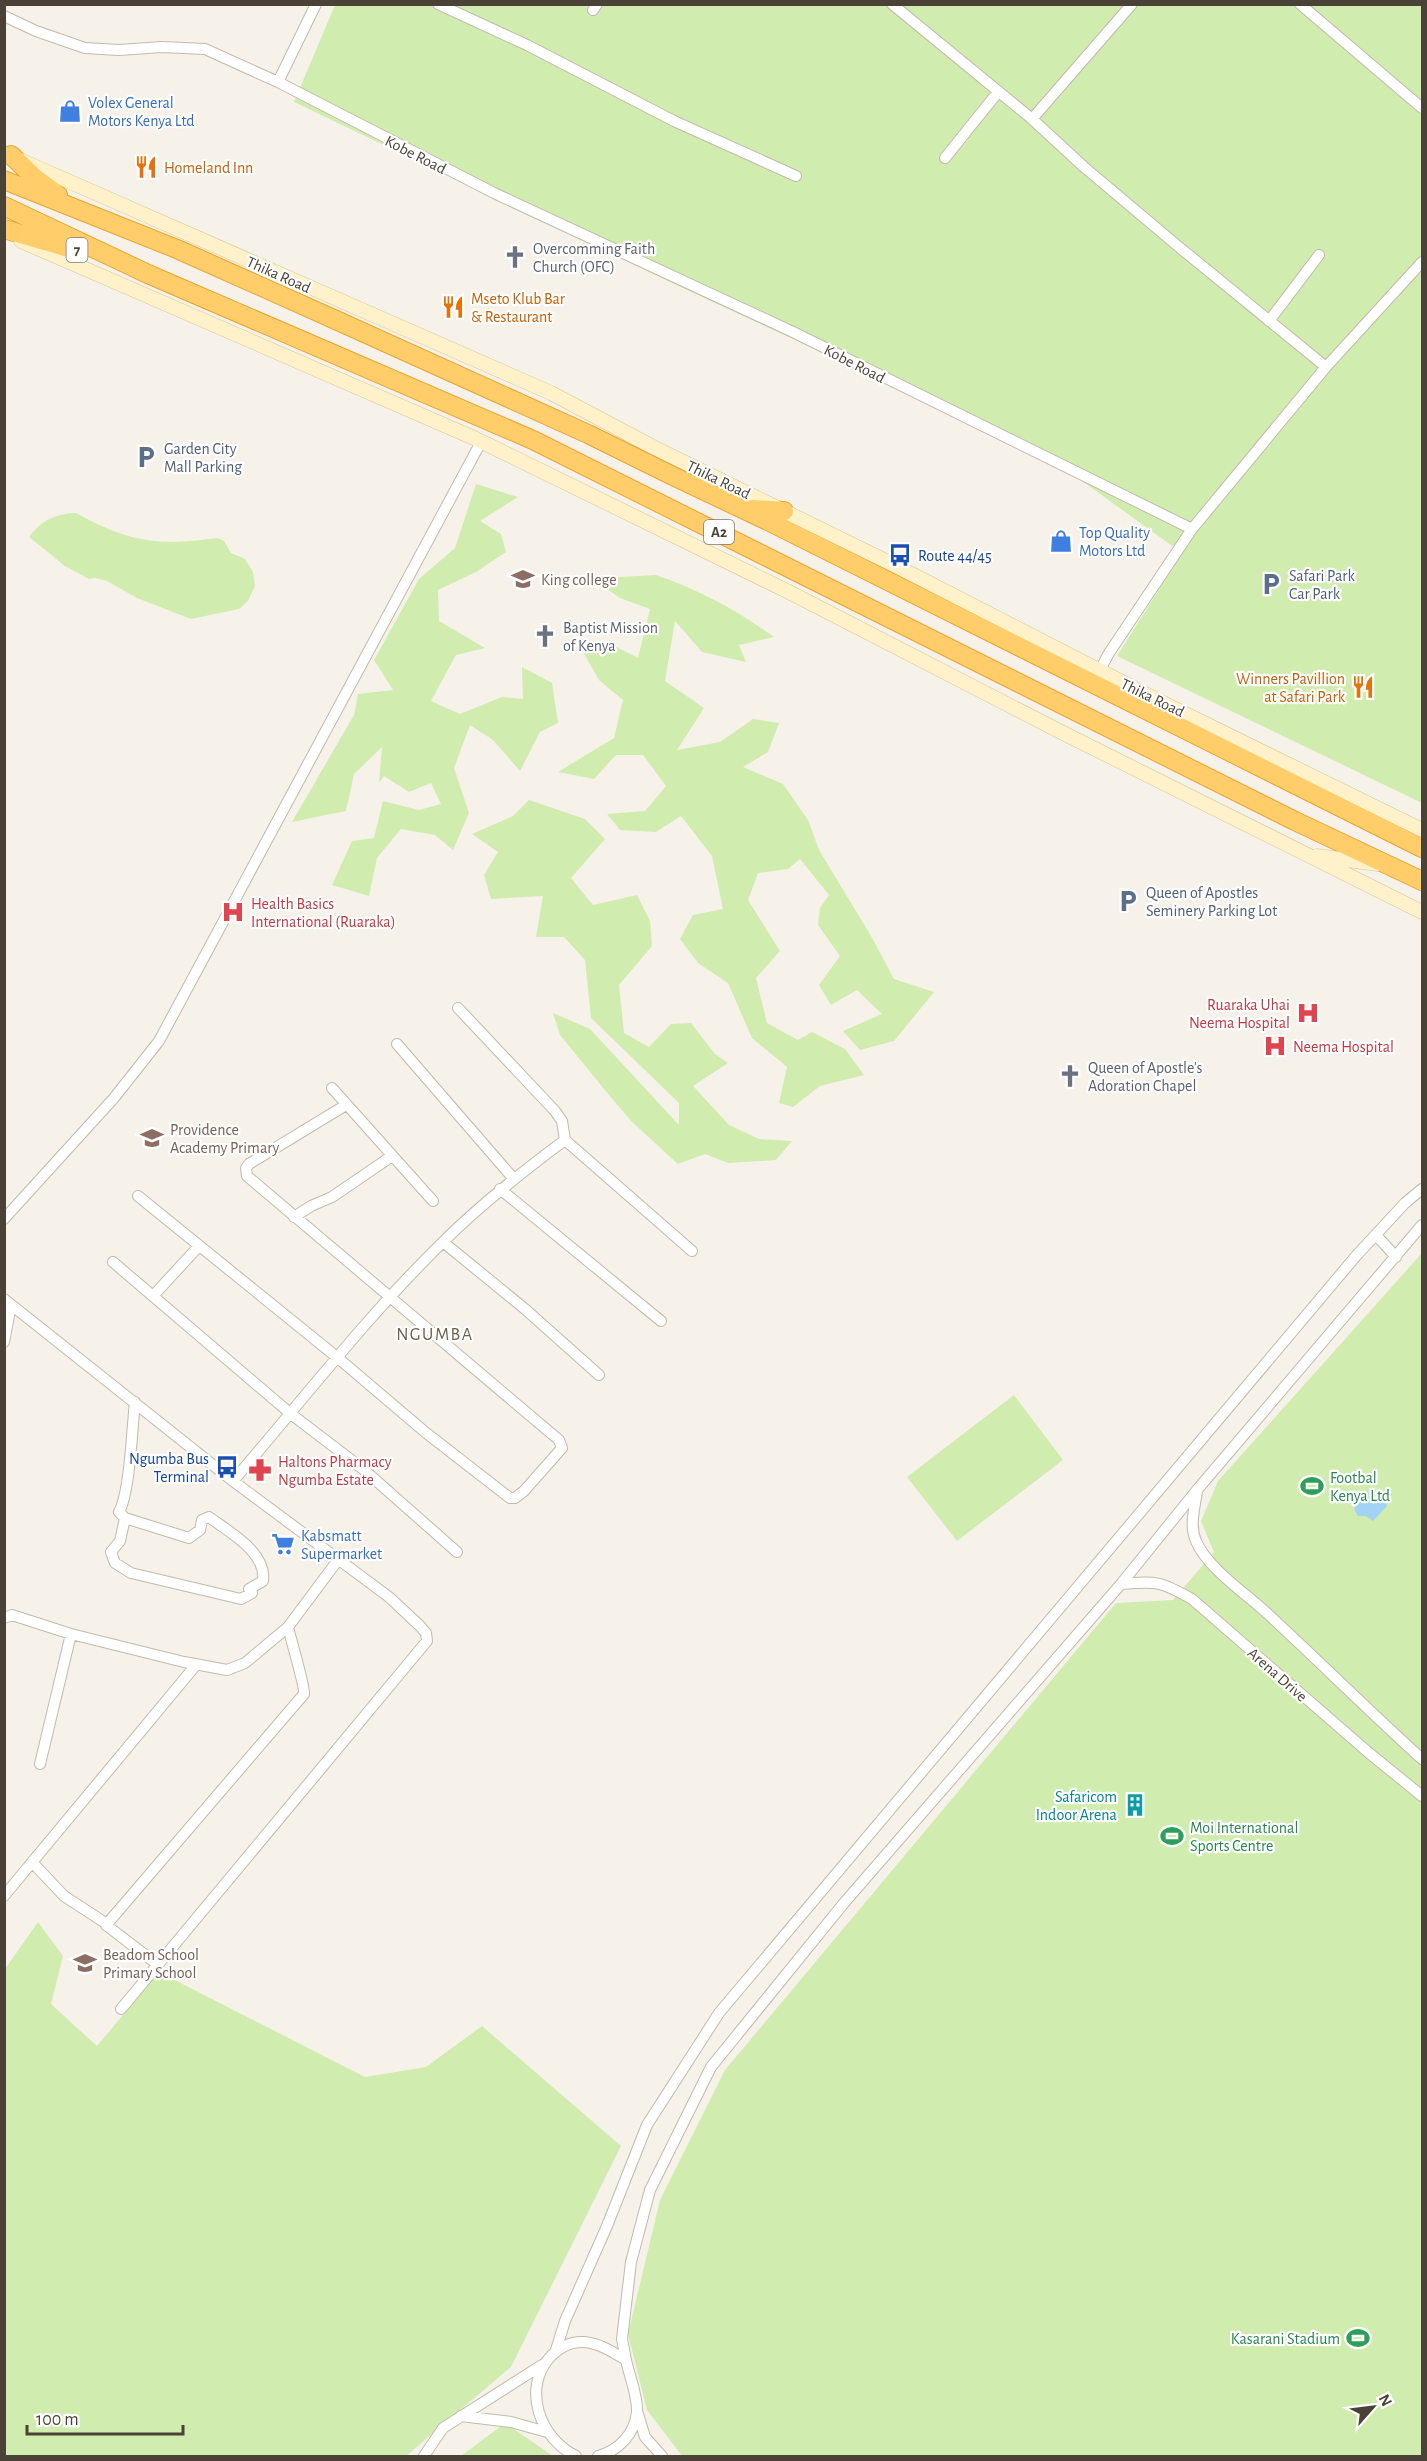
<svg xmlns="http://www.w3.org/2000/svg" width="1427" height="2461" font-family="'Alegreya Sans',sans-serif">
  <rect width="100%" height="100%" fill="#f6f2e9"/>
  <!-- green -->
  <path fill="#d1ecaf" d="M335,5H1422V803L1117,656L1182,553L1050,458L670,282L294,102Z
    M476,484L518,497L480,521L501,534L506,552L476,572L438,590L439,621L485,648L456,655L431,701L460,714L502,697L523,699L522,667L552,683L558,723L540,732L520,771L493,740L470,725L454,768L469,813L453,850L435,835L401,829L377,858L369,896L332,885L352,841L374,838L383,801L419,810L441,804L431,783L409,792L384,776L379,783L382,747L354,774L346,811L292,822L354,715L358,694L393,690L374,660L419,579L455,548Z
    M76,513C130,543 159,546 218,538L224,541L231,553L245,559L253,572L255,586L248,601L239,609L191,619L137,598L107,581L95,578L89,579L65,566L29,537C42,520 55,514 76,513Z
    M656,575C701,591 735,609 774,637L739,645L746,662L702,652L675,621L665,681L704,708L677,750L720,742L753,719L779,723L768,752L743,767L783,784L808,820L819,850L871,936L894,979L934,992L894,1041L860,1050L843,1031L882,1014L857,990L831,1005L819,985L840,956L818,925L820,908L829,895L800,859L788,869L758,873L748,900L780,951L756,978L767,1023L798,1040L812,1032L845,1049L864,1075L820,1086L793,1107L779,1103L787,1067L752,1038L728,983L698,963L680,939L693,915L723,909L712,856L681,816L656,832L620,830L607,814L645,811L666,786L643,755H616L594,779L558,772L614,738L623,700L599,680L577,641L611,644L638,658L650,609L620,598L597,582L619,577Z
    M529,800L585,819L605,839L571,878L593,905L637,895L650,921L652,946L619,985L624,1033L649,1047L671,1024L691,1023L715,1054L728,1063L693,1086L729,1125L759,1139L792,1141L776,1160L728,1163L705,1154L678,1164L631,1121L604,1089L560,1035L553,1013L590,1029L679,1125V1103L591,1018L585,960L564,937H536L543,896L491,899L484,875L498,852L472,834L513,816Z
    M1422,1253V2456H682L647,2410L628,2334L660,2200L725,2070L1116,1603L1173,1600L1214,1552L1201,1521L1218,1481Z
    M1014,1395L1063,1460L957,1541L907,1477Z
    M38,1922L63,1956L51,2004L97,2046L159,1972L365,2077L426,2067L482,2026L621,2146L511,2367L406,2456H5V1969Z
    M505,2423L553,2456H461Z"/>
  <!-- water -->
  <path fill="#a2d3f6" d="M1367,1490L1373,1500L1382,1495L1387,1506L1373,1521L1366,1516H1358L1354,1509Z"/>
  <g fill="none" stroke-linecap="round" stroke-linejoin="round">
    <!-- street casing -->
    <g stroke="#c2baab" stroke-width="12">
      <path id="street" d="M438,4L527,45L674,121L796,176
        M892,4L1032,119L1084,167L1179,247L1326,367
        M1300,4L1422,108
        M593,10L597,4
        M4,16L36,31L85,48L119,50L162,47L205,49L278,82L316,4
        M278,82L494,193L793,332L1192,529
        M1032,119L1132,4
        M945,158L998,92
        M1269,321L1319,255
        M1100,670L1109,653L1192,529L1326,367L1422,262
        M458,1008L555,1111L562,1121L565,1140L692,1251
        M397,1044L513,1178
        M332,1088L433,1201
        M500,1189L661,1321
        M138,1196L338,1358L425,1432L510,1498H515L524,1491L562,1448L559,1440L247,1176L246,1168L249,1164L346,1105
        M294,1217L311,1206L332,1197L392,1156
        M4,1219L114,1098L159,1041L481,442
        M1376,1235L1396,1257
        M443,1242L525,1309L599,1375
        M113,1262L291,1414L363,1469L457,1552
        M153,1296L199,1246
        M4,1299L233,1481L389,1597L420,1626L426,1633L427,1641L121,2009
        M4,1342L11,1305
        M233,1481C302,1401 368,1315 443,1242C481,1204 522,1172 565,1140
        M1197,1491C1195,1507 1189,1525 1196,1541C1207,1568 1248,1595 1269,1615C1321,1663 1370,1712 1422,1759
        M125,1518L120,1541L111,1552L115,1563L131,1573L241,1599L252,1593L249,1589L263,1581C267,1552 229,1532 209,1517L202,1520L200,1530L189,1538L125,1518L119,1512C130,1492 132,1428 135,1402
        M1121,1584C1157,1581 1160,1581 1192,1599L1369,1753L1422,1796
        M4,1618L12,1615L71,1634L184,1662L227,1670L245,1663L288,1627L338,1560
        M40,1764L71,1634
        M32,1862L64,1896L107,1924L304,1694C305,1686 291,1640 288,1627
        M4,1896L196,1665
        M106,1925L157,1964
        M556,2350L565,2321L607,2226L647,2125L719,2013L1356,1256L1405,1203L1422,1189
        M626,2360L622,2339L631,2262L650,2190L711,2067L844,1903L1121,1584L1197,1490L1422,1225
        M637,2411L645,2437L662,2456
        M461,2416L511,2422L547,2432
        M424,2456L443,2428L542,2365
        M576,2456C540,2439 521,2388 551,2356C559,2348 571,2341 584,2342C599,2343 613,2352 626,2360C629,2375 638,2396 637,2412C635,2434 618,2451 598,2456"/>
    </g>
    <!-- secondary casing -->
    <g stroke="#d9c696" stroke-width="15">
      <path id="secondary" d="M20,160L551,393L653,447L894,565L1159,701L1422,830
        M21,241L474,438L789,592L1065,734L1422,912
        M1317,856L1378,864"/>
    </g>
    <!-- highway casing -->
    <g stroke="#e9a52f" stroke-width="20">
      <path id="highway" d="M11,155L35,178L58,195
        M4,180L177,249L327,316L588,434L671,475L770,522L1422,848
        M4,206L148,274L533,440L1295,821L1422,881
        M4,229L72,249
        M752,509L784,511"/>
    </g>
    <!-- street -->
    <use href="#street" stroke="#fff" stroke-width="10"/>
    <!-- secondary -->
    <use href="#secondary" stroke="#fff2ca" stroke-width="14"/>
    <!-- highway -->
    <use href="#highway" stroke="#ffce6b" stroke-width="18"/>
  </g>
  <!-- icons -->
  <defs>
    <g id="shop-bare" transform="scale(1.8)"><path d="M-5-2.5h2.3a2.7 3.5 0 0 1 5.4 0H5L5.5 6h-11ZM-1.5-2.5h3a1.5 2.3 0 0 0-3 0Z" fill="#3f7fe0" stroke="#fff" stroke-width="2.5" paint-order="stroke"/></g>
    <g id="restaurant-bare" transform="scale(1.8)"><path d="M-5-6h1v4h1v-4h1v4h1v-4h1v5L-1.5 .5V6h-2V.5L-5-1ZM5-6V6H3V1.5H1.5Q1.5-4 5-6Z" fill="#e8710a" stroke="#fff" stroke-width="2.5" paint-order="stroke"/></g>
    <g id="church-bare" transform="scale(1.8)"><path d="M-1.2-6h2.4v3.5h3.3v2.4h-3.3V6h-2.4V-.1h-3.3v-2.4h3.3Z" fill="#6b7280" stroke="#fff" stroke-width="2.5" paint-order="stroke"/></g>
    <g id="parking-bare" transform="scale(1.8)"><path d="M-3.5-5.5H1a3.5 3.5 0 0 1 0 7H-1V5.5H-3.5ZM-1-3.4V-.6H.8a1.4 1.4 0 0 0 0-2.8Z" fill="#5c6f8a" stroke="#fff" stroke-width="2.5" paint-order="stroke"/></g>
    <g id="bus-bare" transform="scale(1.8)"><path d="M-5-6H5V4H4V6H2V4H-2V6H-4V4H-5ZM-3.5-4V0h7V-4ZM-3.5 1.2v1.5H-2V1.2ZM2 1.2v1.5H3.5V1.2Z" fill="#1a4fb4" stroke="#fff" stroke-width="2.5" paint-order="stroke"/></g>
    <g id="school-bare" transform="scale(1.8)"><path d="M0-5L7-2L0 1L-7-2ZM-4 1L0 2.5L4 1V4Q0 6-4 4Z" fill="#8d6e63" stroke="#fff" stroke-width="2.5" paint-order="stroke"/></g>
    <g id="hospital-bare" transform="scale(1.8)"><path d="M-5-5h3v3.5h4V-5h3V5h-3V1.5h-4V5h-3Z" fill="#e0444e" stroke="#fff" stroke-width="2.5" paint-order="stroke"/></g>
    <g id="pharmacy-bare" transform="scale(1.8)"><path d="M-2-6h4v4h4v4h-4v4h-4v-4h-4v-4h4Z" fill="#e0444e" stroke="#fff" stroke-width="2.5" paint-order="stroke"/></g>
    <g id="stadium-bare" transform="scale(1.8)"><path d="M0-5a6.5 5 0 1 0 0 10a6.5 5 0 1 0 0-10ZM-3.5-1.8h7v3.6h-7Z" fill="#2e9e5b" stroke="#fff" stroke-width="2.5" paint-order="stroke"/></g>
    <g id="supermarket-bare" transform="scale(1.8)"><path d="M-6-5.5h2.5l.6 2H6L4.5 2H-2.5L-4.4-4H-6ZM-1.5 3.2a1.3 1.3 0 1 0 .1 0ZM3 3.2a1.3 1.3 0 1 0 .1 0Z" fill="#3f7fe0" stroke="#fff" stroke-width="2.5" paint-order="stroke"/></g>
    <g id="building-bare" transform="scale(1.8)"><path d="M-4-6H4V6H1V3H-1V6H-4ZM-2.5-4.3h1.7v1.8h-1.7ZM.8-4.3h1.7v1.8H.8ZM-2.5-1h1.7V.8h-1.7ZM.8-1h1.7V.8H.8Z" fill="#0f9aa8" stroke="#fff" stroke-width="2.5" paint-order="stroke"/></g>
  </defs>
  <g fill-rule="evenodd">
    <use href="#shop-bare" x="70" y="111"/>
    <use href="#restaurant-bare" x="146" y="167"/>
    <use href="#church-bare" x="515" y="257"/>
    <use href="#restaurant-bare" x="453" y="307"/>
    <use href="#parking-bare" x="146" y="457"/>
    <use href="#shop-bare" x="1061" y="541"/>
    <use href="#bus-bare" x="900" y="555"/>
    <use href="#school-bare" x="523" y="579"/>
    <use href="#parking-bare" x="1271" y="584"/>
    <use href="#church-bare" x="545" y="636"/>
    <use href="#restaurant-bare" x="1363" y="687"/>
    <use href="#parking-bare" x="1128" y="901"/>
    <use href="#hospital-bare" x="233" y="912"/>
    <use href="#hospital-bare" x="1308" y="1013"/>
    <use href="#hospital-bare" x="1275" y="1046"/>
    <use href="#church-bare" x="1070" y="1076"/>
    <use href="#school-bare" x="152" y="1138"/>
    <use href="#bus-bare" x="227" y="1467"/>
    <use href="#pharmacy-bare" x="260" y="1470"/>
    <use href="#stadium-bare" x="1312" y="1486"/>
    <use href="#supermarket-bare" x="283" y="1544"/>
    <use href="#building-bare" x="1135" y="1805"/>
    <use href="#stadium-bare" x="1172" y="1836"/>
    <use href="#school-bare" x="85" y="1963"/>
    <use href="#stadium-bare" x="1358" y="2338"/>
  </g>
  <g text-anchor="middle" stroke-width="4.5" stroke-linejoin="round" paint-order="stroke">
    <!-- shield labels -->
    <g fill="#fff" stroke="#807b73" stroke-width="1.5">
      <rect x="66.5" y="238" width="21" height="24" rx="4.5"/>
      <rect x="704" y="520" width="30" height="24" rx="4.5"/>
    </g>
    <g font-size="15" font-weight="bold" fill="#4a4237">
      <text x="77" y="255">7</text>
      <text x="719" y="537">A2</text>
    </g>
    <!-- shop labels -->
    <g font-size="16" fill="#366cbe" stroke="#fff" text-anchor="start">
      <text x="88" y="108">Volex General<tspan x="88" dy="18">Motors Kenya Ltd</tspan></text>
      <text x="1079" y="538">Top Quality<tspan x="1079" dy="18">Motors Ltd</tspan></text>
      <text x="301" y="1541">Kabsmatt<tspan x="301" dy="18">Supermarket</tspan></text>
    </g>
    <!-- street labels -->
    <g font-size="16" fill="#4a4237" stroke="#fff">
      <text transform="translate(416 154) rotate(27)" y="6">Kobe Road</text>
      <text transform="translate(279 274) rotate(24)" y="6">Thika Road</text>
      <text transform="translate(855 363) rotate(27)" y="6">Kobe Road</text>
      <text transform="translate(719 479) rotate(26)" y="6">Thika Road</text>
      <text transform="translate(1153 697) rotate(26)" y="6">Thika Road</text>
      <text transform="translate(1278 1674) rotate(41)" y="6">Arena Drive</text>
    </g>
    <!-- food labels -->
    <g font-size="16" fill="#c56008" stroke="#fff" text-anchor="start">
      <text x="164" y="173">Homeland Inn</text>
      <text x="471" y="304">Mseto Klub Bar<tspan x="471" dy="18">&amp; Restaurant</tspan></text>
      <text x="1345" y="684" text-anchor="end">Winners Pavillion<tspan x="1345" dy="18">at Safari Park</tspan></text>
    </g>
    <!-- worship labels -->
    <g font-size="16" fill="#5b616d" stroke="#fff" text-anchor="start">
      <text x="533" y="254">Overcomming Faith<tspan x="533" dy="18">Church (OFC)</tspan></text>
      <text x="563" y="633">Baptist Mission<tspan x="563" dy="18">of Kenya</tspan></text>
      <text x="1088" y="1073">Queen of Apostle's<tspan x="1088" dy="18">Adoration Chapel</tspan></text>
    </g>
    <!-- service labels -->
    <g font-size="16" fill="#4e5e75" stroke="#fff" text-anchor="start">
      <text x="164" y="454">Garden City<tspan x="164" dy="18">Mall Parking</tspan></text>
      <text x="1289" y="581">Safari Park<tspan x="1289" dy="18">Car Park</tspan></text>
      <text x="1146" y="898">Queen of Apostles<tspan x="1146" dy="18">Seminery Parking Lot</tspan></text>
    </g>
    <!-- transit labels -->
    <g font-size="16" fill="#164399" stroke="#fff" text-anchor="start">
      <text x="918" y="561">Route 44/45</text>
      <text x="209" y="1464" text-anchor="end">Ngumba Bus<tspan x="209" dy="18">Terminal</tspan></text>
    </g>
    <!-- education labels -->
    <g font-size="16" fill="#785e54" stroke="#fff" text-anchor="start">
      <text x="541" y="585">King college</text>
      <text x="170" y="1135">Providence<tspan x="170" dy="18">Academy Primary</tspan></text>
      <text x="103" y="1960">Beadom School<tspan x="103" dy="18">Primary School</tspan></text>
    </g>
    <!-- health labels -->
    <g font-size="16" fill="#be3a42" stroke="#fff" text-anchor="start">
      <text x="251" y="909">Health Basics<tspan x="251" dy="18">International (Ruaraka)</tspan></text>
      <text x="1290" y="1010" text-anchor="end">Ruaraka Uhai<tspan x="1290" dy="18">Neema Hospital</tspan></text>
      <text x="1293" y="1052">Neema Hospital</text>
      <text x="278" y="1467">Haltons Pharmacy<tspan x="278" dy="18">Ngumba Estate</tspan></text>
    </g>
    <!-- leisure labels -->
    <g font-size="16" fill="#27864d" stroke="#fff" text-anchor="start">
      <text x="1330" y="1483">Footbal<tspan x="1330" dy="18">Kenya Ltd</tspan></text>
      <text x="1190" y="1833">Moi International<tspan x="1190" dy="18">Sports Centre</tspan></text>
      <text x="1340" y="2344" text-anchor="end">Kasarani Stadium</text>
    </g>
    <!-- culture labels -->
    <g font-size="16" fill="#0d838f" stroke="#fff" text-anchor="end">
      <text x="1117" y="1802">Safaricom<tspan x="1117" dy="18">Indoor Arena</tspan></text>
    </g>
    <!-- neighbourhood labels -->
    <g font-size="18" letter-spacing="1.5" fill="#6e614d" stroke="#fff">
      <text x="435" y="1340">NGUMBA</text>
    </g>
  </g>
  <!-- border -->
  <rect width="1427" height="2461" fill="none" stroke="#4a4237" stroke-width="12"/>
  <!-- north arrow -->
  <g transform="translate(1373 2407) rotate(62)" stroke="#ffffff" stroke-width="4.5" paint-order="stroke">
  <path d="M0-4.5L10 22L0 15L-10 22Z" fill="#4a4237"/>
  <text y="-9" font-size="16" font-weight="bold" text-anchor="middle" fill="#4a4237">N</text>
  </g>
  <!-- scale -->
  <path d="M27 2425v9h156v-9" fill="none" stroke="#4a4237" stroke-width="3"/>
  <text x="36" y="2425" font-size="18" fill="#4a4237" stroke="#ffffff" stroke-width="4.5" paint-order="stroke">100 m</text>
</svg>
